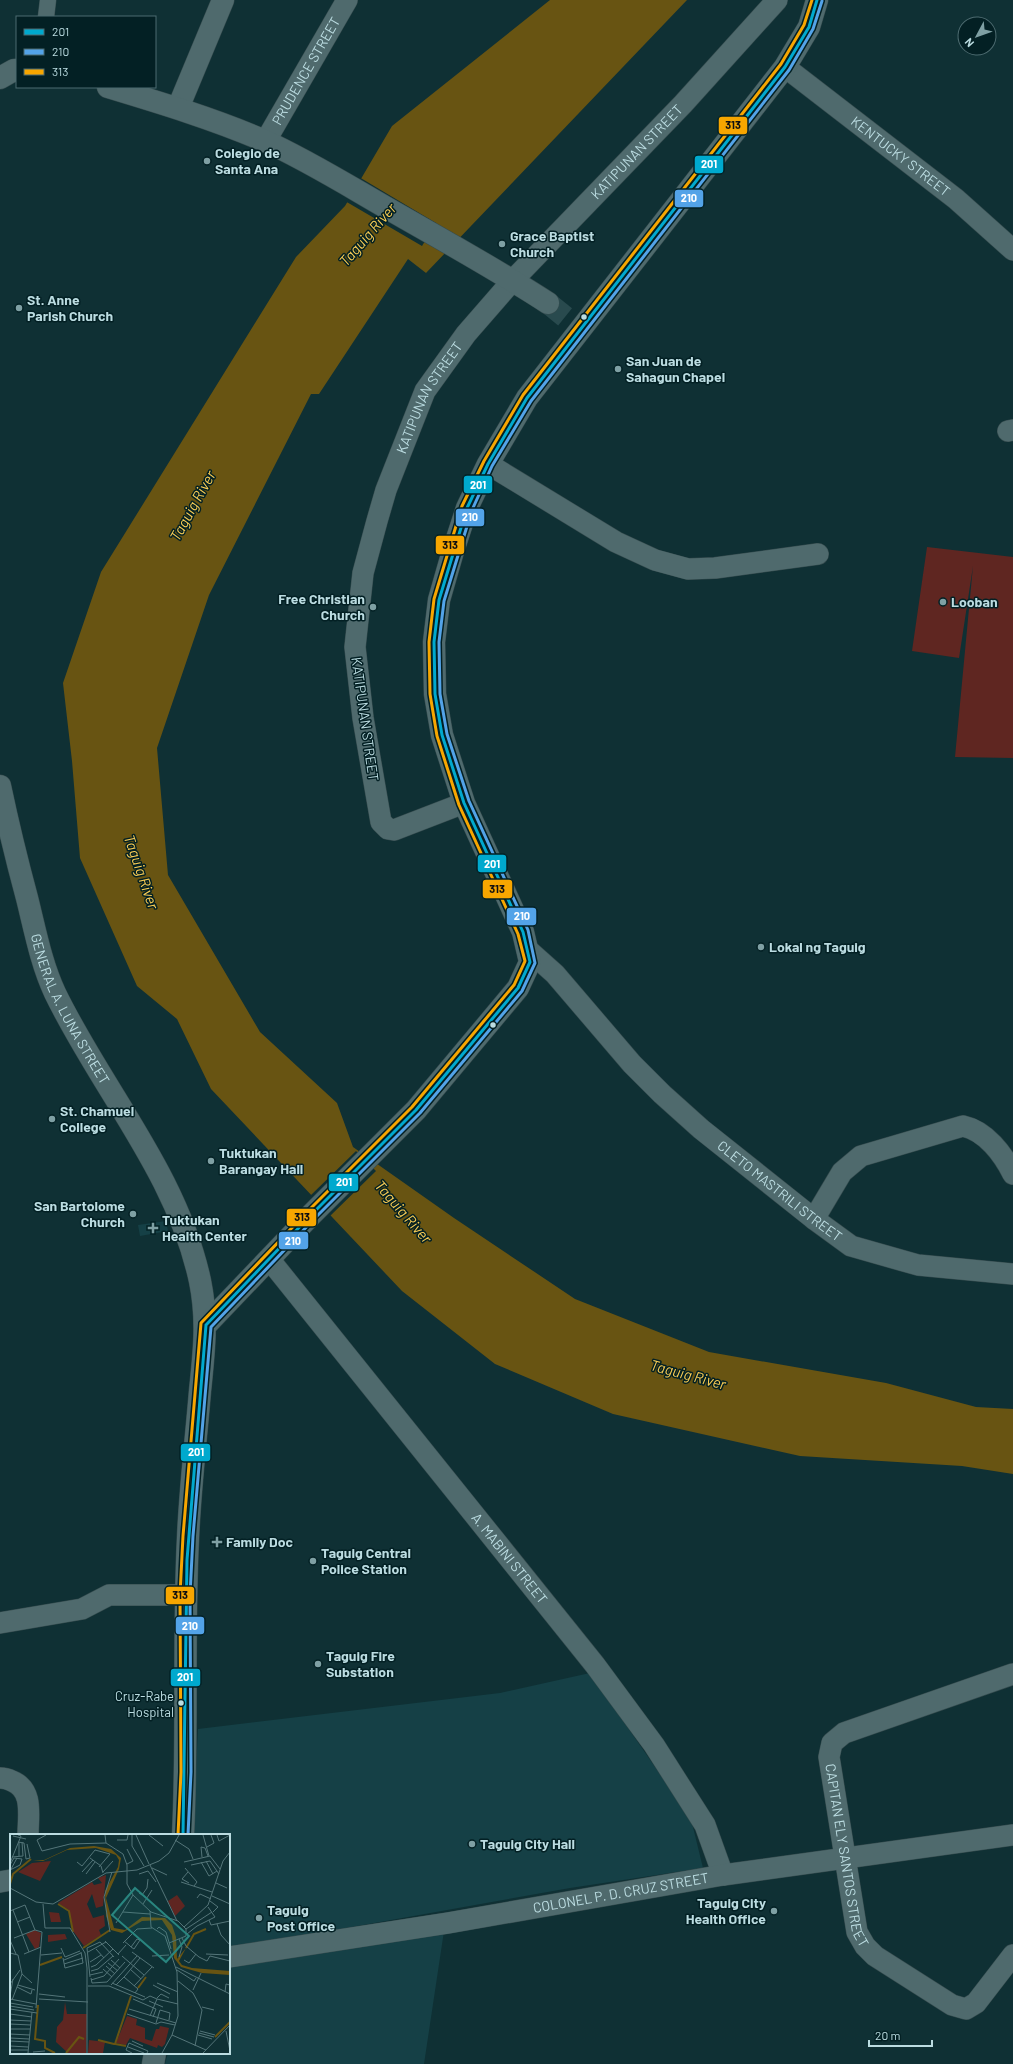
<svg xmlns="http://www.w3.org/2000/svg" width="1013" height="2064" font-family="Barlow,sans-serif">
  <rect width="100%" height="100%" fill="#0f3034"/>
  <!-- built -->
  <path fill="#154046" d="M166,1221L168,1231L140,1236L138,1225Z
    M590,1673L691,1819L703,1868L570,1888L229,1949V1835H193L198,1729L500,1693Z
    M444,1931L424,2064H165L168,2053H229V1963Z"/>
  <!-- green -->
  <path fill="#5f2621" d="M927,547L1013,557V758L955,757L973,566L959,658L912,651Z"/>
  <!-- water -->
  <path fill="#685412" d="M550,0H687L426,273L408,259L319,394H311L209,595L157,748L168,875L260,1032L337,1103L353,1147L454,1218L575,1299L709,1352L886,1383L976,1407L1013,1409V1474L962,1466L800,1456L613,1414L495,1364L402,1291L211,1089L177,1019L137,986L80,858L72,761L63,683L101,572L296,257L345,206L392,126Z"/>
  <!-- pier -->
  <path fill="#0f3034" d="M359,177L436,223L422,246L345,201Z
    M356,1151L376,1171L329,1217L310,1196Z"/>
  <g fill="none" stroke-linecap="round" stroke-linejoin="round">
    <!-- secondary-tunnel -->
    <path stroke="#294a4e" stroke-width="22" stroke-dasharray="22 11" stroke-linecap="butt" d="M548,303L569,320"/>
    <!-- pedestrian casing -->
    <g stroke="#364c4f" stroke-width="17">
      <path id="pedestrian" d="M46,17L48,0"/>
    </g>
    <!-- minor casing -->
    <g stroke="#364c4f" stroke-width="22">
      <g id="minor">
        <path id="s1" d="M785,67L956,199L1013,250"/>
        <path id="s2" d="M265,142L347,0"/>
        <path d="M1008,431L1013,430"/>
        <path d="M488,464L616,542L655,560L688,569L715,568L818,554"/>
        <path id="s3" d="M464,803L394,830L388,829L381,822L363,718L355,647L363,573L377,521L386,490L425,391L466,334L513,280L683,104L777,0"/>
        <path id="s4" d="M527,949L555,974L632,1064L662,1094L701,1129L814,1219L851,1246L918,1265L1013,1274"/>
        <path d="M814,1219L842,1172L861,1156L963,1126C986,1131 1003,1154 1013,1174"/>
        <path id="s5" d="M269,1259L595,1665L654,1745L705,1825L723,1875"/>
        <path d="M0,1623L82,1609L109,1595H185"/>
        <path id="s6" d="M1013,1674L844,1733L832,1743L829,1757L857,1932L865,1946L875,1956L952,2005L966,2009L976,2003L1013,1955"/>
        <path d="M0,1778C5,1778 8,1779 12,1781C34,1790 28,1816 28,1835"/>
        <path d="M0,1882L11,1880"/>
        <path id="s7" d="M229,1957L448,1923L723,1875L1013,1835"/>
      </g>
    </g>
    <!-- tertiary casing -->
    <g stroke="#364c4f" stroke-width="23">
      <path id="tertiary" d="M178,108L223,0"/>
    </g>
    <!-- secondary casing -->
    <g stroke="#364c4f" stroke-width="23">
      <g id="secondary">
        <path d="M0,78L14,70H17"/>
        <path d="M108,87C161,103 214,119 265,141C307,160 347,185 387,208C441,239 496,269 548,303"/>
        <path id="s8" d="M0,786C8,824 17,861 27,898C35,930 41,963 55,993C102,1090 177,1173 200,1281C208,1320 204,1352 200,1391C196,1440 190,1489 188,1538C183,1637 188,1736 183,1835"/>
        <path d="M206,1325L312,1214L416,1110L518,988L530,962L523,932L464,803L442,735L435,694L434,642L439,600L453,551L467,508L488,464L527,398L785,67L809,27L817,0"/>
        <path d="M153,2064L155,2053"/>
      </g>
    </g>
    <!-- pedestrian -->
    <use href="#pedestrian" stroke="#4f6a6d" stroke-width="16"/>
    <!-- minor -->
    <use href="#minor" stroke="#4f6a6d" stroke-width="21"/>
    <!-- tertiary -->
    <use href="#tertiary" stroke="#4f6a6d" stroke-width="22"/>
    <!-- secondary -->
    <use href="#secondary" stroke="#4f6a6d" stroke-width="22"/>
    <!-- bus-1 casing -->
    <g stroke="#032024" stroke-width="6">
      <path id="bus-1" d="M206,1325L312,1214L416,1110L518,988L530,962L523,932L464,803L442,735L435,694L434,642L439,600L467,508L488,464L527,398L785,67L809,27L817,0
        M183,1835L187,1560L206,1325"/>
    </g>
    <!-- bus-2 casing -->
    <g stroke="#032024" stroke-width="6">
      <path id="bus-2" d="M188,1835L191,1772L190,1595L193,1536L211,1327L316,1217L420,1113L522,991L535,963L528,930L469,801L447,734L440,694L439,642L444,601L472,510L492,466L531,401L789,70L813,29L822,1"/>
    </g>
    <!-- bus-3 casing -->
    <g stroke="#032024" stroke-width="6">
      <path id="bus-3" d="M178,1835L181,1772L180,1595L183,1536L201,1323L308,1211L412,1107L514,985L525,961L518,934L459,805L437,736L430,694L429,642L434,599L462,506L484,461L523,395L781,64L804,25L812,0"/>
    </g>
    <!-- bus-1 -->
    <use href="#bus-1" stroke="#00a9ce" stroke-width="3"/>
    <!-- bus-2 -->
    <use href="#bus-2" stroke="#53a3e8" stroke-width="3"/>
    <!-- bus-3 -->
    <use href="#bus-3" stroke="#f7a600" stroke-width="3"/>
  </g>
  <!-- markers -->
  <g fill="#7fa0a4" stroke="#032024" stroke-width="1.5">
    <circle cx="207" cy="161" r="4"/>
    <circle cx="502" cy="244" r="4"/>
    <circle cx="19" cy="308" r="4"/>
    <circle cx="618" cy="369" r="4"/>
    <circle cx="943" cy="602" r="4"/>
    <circle cx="373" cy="607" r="4"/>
    <circle cx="761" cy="947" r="4"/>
    <circle cx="52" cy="1119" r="4"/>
    <circle cx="211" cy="1161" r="4"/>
    <circle cx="133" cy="1214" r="4"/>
    <path d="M151 1222h4v4h4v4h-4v4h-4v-4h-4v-4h4z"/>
    <path d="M215 1536h4v4h4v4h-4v4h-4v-4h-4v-4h4z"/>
    <circle cx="313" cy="1561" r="4"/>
    <circle cx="318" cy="1664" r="4"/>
    <circle cx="472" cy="1844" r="4"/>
    <circle cx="774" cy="1911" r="4"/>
    <circle cx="259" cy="1918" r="4"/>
  </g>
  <g fill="#bbdce1" stroke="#032024" stroke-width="1.5">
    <circle cx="584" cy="317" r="3.5"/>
    <circle cx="493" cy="1025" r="3.5"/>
    <circle cx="181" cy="1703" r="3.5"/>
  </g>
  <g text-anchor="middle" stroke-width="3" stroke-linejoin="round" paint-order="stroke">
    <!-- bus labels -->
    <g font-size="13" fill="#bbdce1" stroke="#032024" text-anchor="end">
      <text x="174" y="1701">Cruz-Rabe<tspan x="174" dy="16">Hospital</tspan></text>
    </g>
    <!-- street labels -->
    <g font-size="14" fill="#bbdce1" stroke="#032024">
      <text dy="5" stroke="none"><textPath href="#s2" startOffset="82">PRUDENCE STREET</textPath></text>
      <text dy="5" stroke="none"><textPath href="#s3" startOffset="855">KATIPUNAN STREET</textPath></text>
      <text dy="5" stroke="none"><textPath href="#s1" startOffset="146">KENTUCKY STREET</textPath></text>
      <text dy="5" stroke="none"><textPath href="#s3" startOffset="531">KATIPUNAN STREET</textPath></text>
      <text transform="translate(365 719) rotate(82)" y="5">KATIPUNAN STREET</text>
      <text dy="5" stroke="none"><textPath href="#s8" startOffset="235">GENERAL A. LUNA STREET</textPath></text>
      <text dy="5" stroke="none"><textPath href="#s4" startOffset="351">CLETO MASTRILI STREET</textPath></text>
      <text dy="5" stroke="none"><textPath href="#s5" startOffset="384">A. MABINI STREET</textPath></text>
      <text dy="5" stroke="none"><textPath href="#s6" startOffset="309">CAPITAN ELY SANTOS STREET</textPath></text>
      <text dy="5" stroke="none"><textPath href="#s7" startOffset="397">COLONEL P. D. CRUZ STREET</textPath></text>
    </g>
    <!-- poi labels -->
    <g font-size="14" font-weight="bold" fill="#bbdce1" stroke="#032024" text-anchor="start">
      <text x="215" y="158">Colegio de<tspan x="215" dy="16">Santa Ana</tspan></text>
      <text x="510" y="241">Grace Baptist<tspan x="510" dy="16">Church</tspan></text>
      <text x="27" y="305">St. Anne<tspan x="27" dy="16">Parish Church</tspan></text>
      <text x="626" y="366">San Juan de<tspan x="626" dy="16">Sahagun Chapel</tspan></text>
      <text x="365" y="604" text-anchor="end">Free Christian<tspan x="365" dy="16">Church</tspan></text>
      <text x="951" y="607">Looban</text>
      <text x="769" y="952">Lokal ng Taguig</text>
      <text x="60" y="1116">St. Chamuel<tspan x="60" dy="16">College</tspan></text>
      <text x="219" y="1158">Tuktukan<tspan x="219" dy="16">Barangay Hall</tspan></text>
      <text x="125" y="1211" text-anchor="end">San Bartolome<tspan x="125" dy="16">Church</tspan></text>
      <text x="162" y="1225">Tuktukan<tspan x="162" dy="16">Health Center</tspan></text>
      <text x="226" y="1547">Family Doc</text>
      <text x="321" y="1558">Taguig Central<tspan x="321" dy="16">Police Station</tspan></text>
      <text x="326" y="1661">Taguig Fire<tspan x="326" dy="16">Substation</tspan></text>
      <text x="480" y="1849">Taguig City Hall</text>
      <text x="766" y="1908" text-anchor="end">Taguig City<tspan x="766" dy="16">Health Office</tspan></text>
      <text x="267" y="1915">Taguig<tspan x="267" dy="16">Post Office</tspan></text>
    </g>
    <!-- water labels -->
    <g font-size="15" font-style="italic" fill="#facd54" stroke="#032024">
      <text transform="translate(368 235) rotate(-49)" y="5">Taguig River</text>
      <text transform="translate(193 506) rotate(-61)" y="5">Taguig River</text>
      <text transform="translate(141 872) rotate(71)" y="5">Taguig River</text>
      <text transform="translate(403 1212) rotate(49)" y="5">Taguig River</text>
      <text transform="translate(688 1375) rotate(15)" y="5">Taguig River</text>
    </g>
  </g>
  <!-- overview -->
  <g transform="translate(10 1834)">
    <rect width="220" height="220" fill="#0f3034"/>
    <path d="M41,27L30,47L8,38L22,29ZM96,41L93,72L86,74L82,60L77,70L83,84L94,81L95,92L89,96L91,101L74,112L63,97L59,76L48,69L82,48L84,51L92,49L88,44ZM167,61L175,72L165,82L158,67ZM39,78L49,79L51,88H41ZM24,96L31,99L29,113L25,115L16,100ZM55,100L57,105L38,108V101ZM55,168L57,180H77L76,219H58L46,208L47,193L53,186ZM117,182L127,185L126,191L135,194V205L142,207L146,195H149L150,192L159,194L155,210L152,213L148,211L147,214L120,204L116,211L106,209ZM79,206L95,208L93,219H78Z" fill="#5f2621"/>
    <path d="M84,12L101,15L111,24L109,35L96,64L104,94L115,96L132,83L155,84L162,91L166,103L167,125L176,114L169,127L172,131L182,134L220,137V141L192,139L171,133L164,124L162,101L152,86L132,87L112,99L101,96L96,82L95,57L108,33L109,26L106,21L86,14L57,16L33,27L23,26H34L60,14Z" fill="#685412"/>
    <path fill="none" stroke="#685412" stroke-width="2" d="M0,50L3,40L21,25M48,70L59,77L63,98M73,114L100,96M176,114L184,100L196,95M30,131L52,123M128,154L136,143M28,171L25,205L35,207V214L45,219M205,203L220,188M88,206L104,210M116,212L105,210L121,162M56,219L69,203L74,205"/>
    <path fill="none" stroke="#547579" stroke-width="1" d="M36,1L27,6L32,17L60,10L96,9M95,1L96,9L113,20L117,31V50L123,61L141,78L168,87L176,95V102L159,109M122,1V12L134,32M126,1L139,30M139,1L153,12M193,1L199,22M207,1L209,7L220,1M3,2L16,5M107,6H117L118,1M165,6L179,15L183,25M8,8L14,9L16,25L20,24L17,10M197,13L204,9L201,1M9,22V8M2,23L13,22L12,8M192,23L191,13L195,14L198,22M80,24L91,32L93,39M196,27L203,40M67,28L72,32L85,16L100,20L89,33M174,28L200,22L210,35M191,28L199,42L207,37M0,29L11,2L8,1M117,30L123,27L117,15M0,31L4,24L12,25L10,31L0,36M140,31L167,87M181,31L200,27L209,40M142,34L157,41M175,34L187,48L184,52M0,37L7,24M72,38L83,26M93,38L103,27M178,38L172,45L179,49M76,40L85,28M129,40L138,37L146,48M171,48L202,58M206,49L217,54M0,54L26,68L43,70L96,39L127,36L149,27L159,19L169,1M129,59L132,61L137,54L138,45M202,62L220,70M187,64L190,60L201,65M200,67L208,73L203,78M33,70L35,94H60L75,119L77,134V219M133,70L142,56M3,76L19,118M0,77L15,71L25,96M140,77L141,93L155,102L167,138L168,182L162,201L152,219M113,78L140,80M199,86L201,91L220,87M7,88L20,83M106,89L123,61M207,90L211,101L220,111M174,93L198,71L213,27L220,18M147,95L149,93L156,98L161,115M176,95L202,78M25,96L32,98L26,174M100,98L94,63L102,38M177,100L187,92L205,83L198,73M4,104L25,96M172,104L176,112L189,123L197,127L200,122M0,106L6,120M95,107L109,121M114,107L119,111L121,113L124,115L130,106L127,105L121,113M113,109L127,95L142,94M51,114L55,123L70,117M77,114L90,108L104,123M77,114L80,143M86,115L94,124M78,118L96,108M122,118L144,134M0,119L8,121L12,140L22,149M14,120L31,113M108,120L116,111M196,120L218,121M31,121L52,119M112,122L134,141M142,122L159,121M200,122L220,127M169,123L172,113L169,105M53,124L55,134L73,129L71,118M54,126L71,119M101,126L110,134M174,126L179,129L186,120M80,128L91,121M98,129L108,137M54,130L73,124M96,132L105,140M81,133L86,131L103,115M166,133L220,160M93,135L102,143M120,135L131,145M167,136L184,147L186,144M81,137L88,135L103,122M80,141L93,138M115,142L130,124M114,143L128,155L125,159M81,144L82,149L97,148L115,128M81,146L94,142L109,125M168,147L183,159L192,176L185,212M102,149L135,163M147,149L168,158M0,150L10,136M8,151L25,156M101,151L127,122M106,151L115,142L113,144M143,151L160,160M78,152H99L133,166L140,162L147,165L140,182M124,152L142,133M7,153L21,160L22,156M183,156L191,139M215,158L216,150L220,151M29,160L55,163M0,162L3,145M147,164L151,160L159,164M0,165L26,170M29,165L78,168M123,165L146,175L143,183M147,165L168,170M2,166L12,140M139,167L153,173M0,169L23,173M0,172L24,176M192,173L204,176M0,175L27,179M119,175L166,189M0,180L22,183M117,180L146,190L151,188L165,191M0,186L21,187M146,189L150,176L160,179L159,186M0,190L21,191M0,195H20M190,197L205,201M216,197L220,217M189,199L204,203M0,200L20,201M162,201L196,216M188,201L202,205M0,204L19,205M0,207L19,208M122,207L133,212M0,212L18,213M118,213L134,219M0,216H18M23,218L35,217M18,219L22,178M122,219L116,216L119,209L138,217L137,219M193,219L220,191"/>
    <path fill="#29857f" fill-opacity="0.15" stroke="#29857f" stroke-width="2" d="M125,54L179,102L156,128L102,81Z"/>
    <rect width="220" height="220" fill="none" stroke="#bbdce1" stroke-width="2"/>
  </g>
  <g stroke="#032024" stroke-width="1.5">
    <rect x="718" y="116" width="30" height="19" rx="4" fill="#f7a600"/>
    <rect x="694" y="155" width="30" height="19" rx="4" fill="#00a9ce"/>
    <rect x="674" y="189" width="30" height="19" rx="4" fill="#53a3e8"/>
    <rect x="463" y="475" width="30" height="19" rx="4" fill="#00a9ce"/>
    <rect x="455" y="508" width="30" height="19" rx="4" fill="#53a3e8"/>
    <rect x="435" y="535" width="30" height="20" rx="4" fill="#f7a600"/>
    <rect x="477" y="854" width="30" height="19" rx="4" fill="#00a9ce"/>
    <rect x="482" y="879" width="31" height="20" rx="4" fill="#f7a600"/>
    <rect x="506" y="907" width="31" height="19" rx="4" fill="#53a3e8"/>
    <rect x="328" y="1173" width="31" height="19" rx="4" fill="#00a9ce"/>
    <rect x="286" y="1208" width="31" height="19" rx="4" fill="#f7a600"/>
    <rect x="278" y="1231" width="31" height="19" rx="4" fill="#53a3e8"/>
    <rect x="180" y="1443" width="31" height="19" rx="4" fill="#00a9ce"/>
    <rect x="165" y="1586" width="30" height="19" rx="4" fill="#f7a600"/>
    <rect x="175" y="1616" width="30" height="19" rx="4" fill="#53a3e8"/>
    <rect x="170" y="1668" width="31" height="19" rx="4" fill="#00a9ce"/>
  </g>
  <g font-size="11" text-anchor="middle" font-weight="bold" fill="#fff">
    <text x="709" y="168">201</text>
    <text x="689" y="202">210</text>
    <text x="478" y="489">201</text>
    <text x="470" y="521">210</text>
    <text x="492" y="868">201</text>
    <text x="522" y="920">210</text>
    <text x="344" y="1186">201</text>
    <text x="293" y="1245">210</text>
    <text x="196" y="1456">201</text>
    <text x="190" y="1630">210</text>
    <text x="185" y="1681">201</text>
  </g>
  <g font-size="11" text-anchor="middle" font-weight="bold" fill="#111">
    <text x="733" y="129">313</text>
    <text x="450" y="549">313</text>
    <text x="497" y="893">313</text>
    <text x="302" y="1221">313</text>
    <text x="180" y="1599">313</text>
  </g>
  <!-- legend -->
  <rect x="16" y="16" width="140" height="72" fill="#032024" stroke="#4d6b70"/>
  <rect x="24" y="29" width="20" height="6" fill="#00a9ce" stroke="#4d6b70"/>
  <text x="52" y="36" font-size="12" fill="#bbdce1">201</text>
  <rect x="24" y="49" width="20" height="6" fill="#53a3e8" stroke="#4d6b70"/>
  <text x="52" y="56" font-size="12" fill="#bbdce1">210</text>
  <rect x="24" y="69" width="20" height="6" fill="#f7a600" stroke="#4d6b70"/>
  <text x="52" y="76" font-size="12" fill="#bbdce1">313</text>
  <!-- north arrow -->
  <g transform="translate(977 36) rotate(229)"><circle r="19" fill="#032024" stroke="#4d6b70"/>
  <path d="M0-3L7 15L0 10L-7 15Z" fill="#7fa0a4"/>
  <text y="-6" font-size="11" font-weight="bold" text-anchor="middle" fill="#bbdce1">N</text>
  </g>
  <!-- scale -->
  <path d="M869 2040v6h63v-6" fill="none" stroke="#bbdce1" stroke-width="2"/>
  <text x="875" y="2040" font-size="12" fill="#bbdce1" stroke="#032024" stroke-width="3" paint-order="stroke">20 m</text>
</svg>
